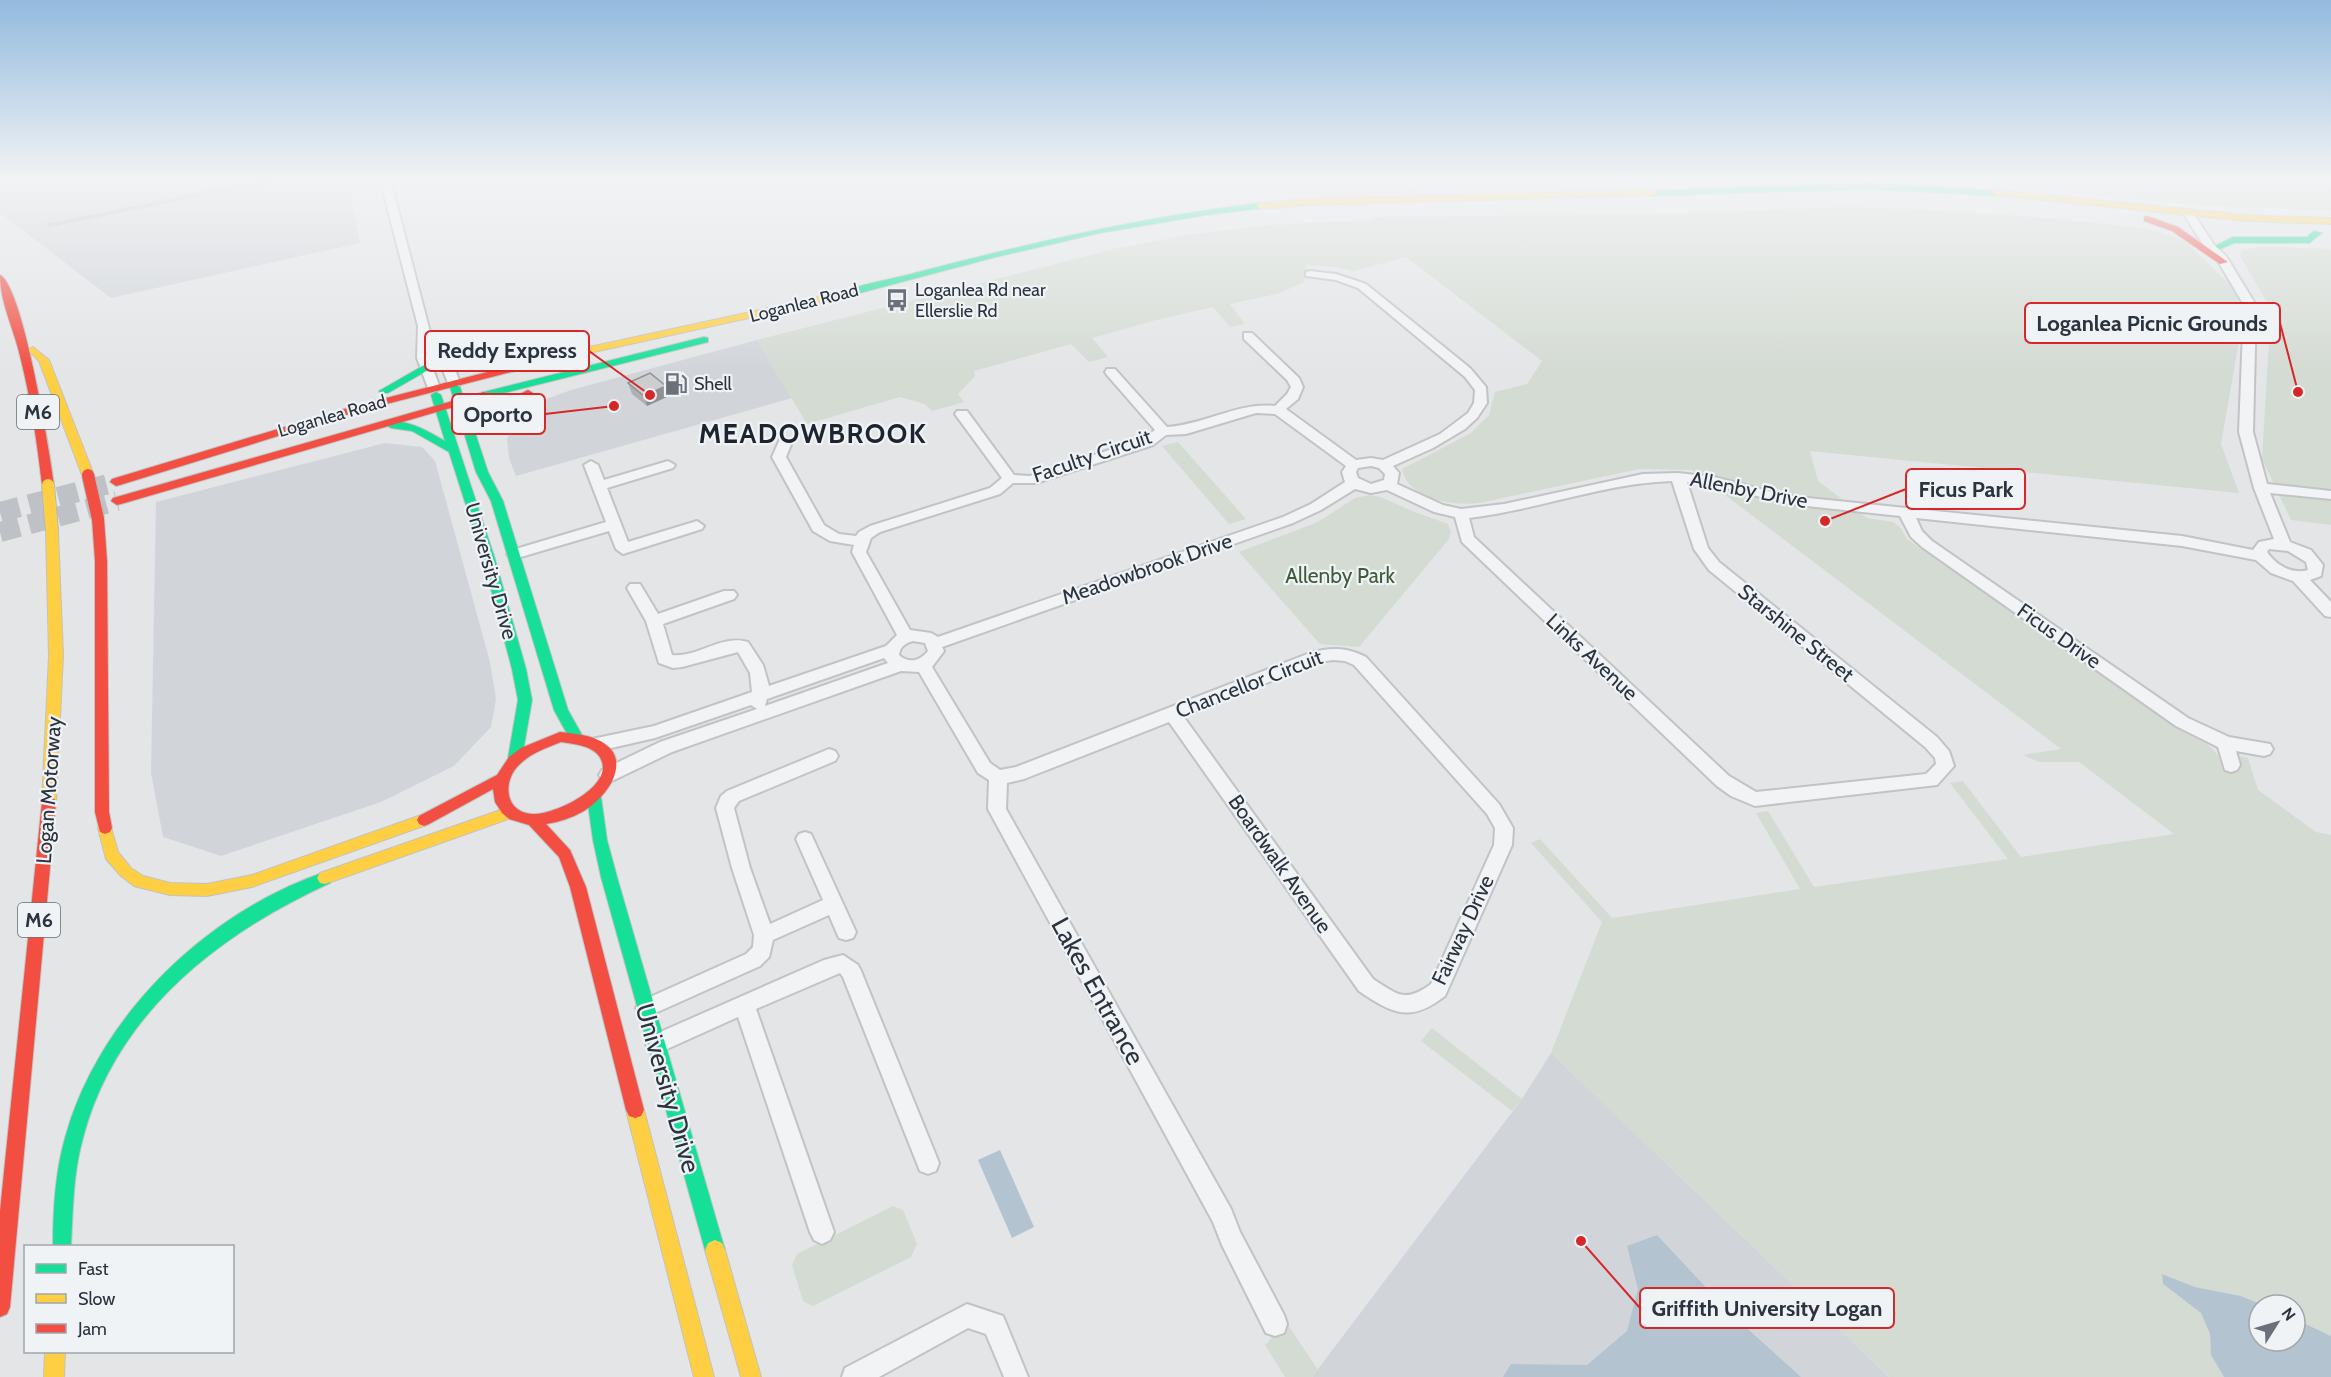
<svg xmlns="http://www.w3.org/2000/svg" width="2331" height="1377" font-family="Cabin,sans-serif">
  <rect width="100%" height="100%" fill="#e3e5e7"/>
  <!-- built -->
  <path fill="#d1d5da" d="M0,179H348L360,243L111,298L0,213Z
    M757,340L792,398L516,476L509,458L507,439L513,425L528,411L549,398L571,390Z
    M385,443L422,447L435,461L490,662L496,699L491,727L454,766L381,802L221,856L163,837L151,773L156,502Z
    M1551,1053L1889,1377H1312L1522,1099Z"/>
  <!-- green -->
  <path fill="#d4dbd3" d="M1310,179H1407L1415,192L1319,197Z
    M1484,179H1678L1491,187Z
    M1939,179H2331V211L2193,205Z
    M1849,207C1929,209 2007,214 2086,222C2120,226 2158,226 2188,244L2240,294L2243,318L2221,444L2239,493L1810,451L1818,481L1867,518L1893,522L1900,527L1907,539L2182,731C2199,741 2214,743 2221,763L2240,768L2238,756L2248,758L2258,790L2316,832L2331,835V1336L2295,1319V1305H2263L2241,1296L2195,1287L2162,1274L2163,1284L2201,1313L2210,1334L2211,1355L2224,1377H1889L1551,1053L1602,922L1531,843L1540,839L1612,918L1800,889L1756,813L1768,811L1814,887L2008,859L1950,783L1963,781L2021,857L2174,834L2079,762H2039L2023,755L2061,749L1692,470L1639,469L1479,503C1453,506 1408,500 1402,469L1471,433L1489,415L1495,392L1527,384L1542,361L1406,257L1354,271L1335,267L1306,265L1304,282L1280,293L1230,304L1245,324L1230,327L1213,307L1156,320L1092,338L1108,357L1089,362L1071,344L974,371L975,376L958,394L964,402L932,411L925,404L900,397L807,424L757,340L1118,248L1194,234L1271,225L1372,220L1376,217L1658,214Z
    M2266,247L2331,249V525L2291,520L2262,459L2270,325L2268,304L2240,256L2242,251L2251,248Z
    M1178,442L1246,519L1229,524L1162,446Z
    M1370,495L1380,497L1415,512L1448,524L1451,532L1449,539L1359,647L1320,644L1239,552L1318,522L1355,498Z
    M1432,1028L1522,1099L1512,1111L1421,1041Z
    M893,1206L903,1210L917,1244L911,1257L813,1306L803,1301L792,1265L797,1254Z
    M1286,1322L1318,1370L1312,1377H1285L1265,1345Z"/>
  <!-- water -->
  <path fill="#b3c3d0" d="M1000,1150L1034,1227L1012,1238L978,1160Z
    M1657,1235L1730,1313L1801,1377H1503L1511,1364L1587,1365L1627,1331L1638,1289L1627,1246Z
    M2162,1274L2195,1287L2241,1296L2263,1305H2259V1341H2295V1319L2331,1336V1377H2224L2211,1355L2210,1334L2201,1313L2163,1284Z"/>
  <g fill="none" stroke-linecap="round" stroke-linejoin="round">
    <!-- stream -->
    <path stroke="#b3c3d0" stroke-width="4" d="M49,225L278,179"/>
    <!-- secondary-tunnel -->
    <path stroke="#bec1c5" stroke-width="20" stroke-dasharray="20 10" stroke-linecap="butt" d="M0,512L116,482
      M0,532L117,501"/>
    <!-- street casing -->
    <g stroke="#c1c3c5" stroke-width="4">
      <path id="street" d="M380,179H390L430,332H437L444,339L460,383L459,386H449L448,383L430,338L429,358L440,388L434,392L428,388L417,358L418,326Z
        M2188,210L2192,211L2214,245L2226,256L2256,305L2253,432L2267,484L2331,491V499L2270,493L2290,542L2311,550L2323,565L2321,576L2310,580L2331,602V617L2325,616L2293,581L2271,573L2256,560L2182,546L1916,518L1922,531L1932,541L2188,718L2229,737L2270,744L2273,749L2270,754L2264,756L2236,751L2240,765L2237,770L2231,772L2225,770L2218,747L2176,726L1922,547L1911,537L1900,516L1788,504L1714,485L1687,482L1708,548L1719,562L1937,737L1949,751L1954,766L1937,785L1755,806L1731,796L1717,786L1462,542L1455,517L1434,512L1387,490L1371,493L1355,489L1321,510L1293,523L942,647L944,651L932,667L990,763L1000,770L1016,767L1310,653C1330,647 1347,647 1366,657L1499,804L1513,828L1512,845L1445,996C1410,1023 1393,1014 1359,991L1169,722L1024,779L1007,783L1006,809L1231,1209L1240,1232L1284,1315L1287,1324L1284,1333L1275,1336L1266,1333L1222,1245L1213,1222L988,809L989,780L978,773L919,672L901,671L672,752L614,780L608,782L602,780L599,775L602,770L660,742L757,709L751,705L655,738L598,751L592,749L589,744L592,739L654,726L752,692L750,673L738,652L682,667L673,668L659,663L646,621L627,588L630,584H640L658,614L724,591H734L737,595L734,599L663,624L672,655C698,658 721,634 748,642L763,665L769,686L886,646L897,635L852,552L854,545L830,541L813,531L772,457L780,439L785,438L792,442L786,457L824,525L839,534L856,536L859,532L870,526L990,488L1002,478L955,414L957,411H967L1014,475L1030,476L1143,439L1155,430L1107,375L1105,372L1107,369H1115L1167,427C1204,425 1238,402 1275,406L1287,394L1291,387L1287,380L1244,339V333H1252L1299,378L1303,387L1298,399L1286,409L1356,460L1371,458L1383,460L1440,434L1468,413L1474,403L1475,390L1465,377L1358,288L1336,280L1306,276V272L1310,271L1336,274L1366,284L1470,368L1486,387L1487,403L1477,418L1465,429L1433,448L1393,466L1399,473L1397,484L1443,505L1461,509L1504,504L1643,474L1678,473L1714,477L1788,496L2182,536L2253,550L2259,542L2274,539L2254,488L2239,432L2244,305L2216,258L2206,249L2183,213ZM1256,413L1275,414L1346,466L1342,472L1345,482L1311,504L1283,517L938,637L931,633L910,630L866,552L871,538L880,532L1000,494L1013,483H1036L1153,445L1166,435L1186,434ZM1371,466L1379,468L1385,474L1384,480L1371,484L1358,478L1356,472L1358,468ZM1672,481L1694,549L1709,570L1925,747L1935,758L1936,764L1926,774L1756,792L1729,776L1474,537L1469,518C1537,510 1604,483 1672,481ZM2269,549L2288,551L2306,562L2308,570C2292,575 2276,565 2267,552ZM913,641L925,643L928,651C920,661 909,664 899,655C900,646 906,643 913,641ZM884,658L888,663L765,706L767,699ZM1333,660L1345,661L1354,665L1487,814L1495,828L1494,845L1431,984C1405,1003 1398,995 1373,979L1183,716L1319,662Z
        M591,461L598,465L604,480L668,461L675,465L673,468L607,488L628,542L697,521L704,526L702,529L623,554L616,549L609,531L514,559L509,557L507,554L509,551L606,522L584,465Z
        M829,749L835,751L838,756L835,761L739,801L734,808L750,868L770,924L823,900L796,839L799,834L805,832L811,834L856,932L853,938L846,940L839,938L829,915L773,940L769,957L760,966L653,1014L646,1017L639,1014L636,1008L639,1002L746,954L753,947L754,935L732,868L716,808L721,796L727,791Z
        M843,955L858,965L861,971L939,1163L936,1171L928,1174L920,1171L843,977L840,973L756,1009L834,1232L830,1240L822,1244L814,1240L810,1232L738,1017L656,1054L649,1051L646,1044L649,1037L824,960Z
        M967,1304L1003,1316L1028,1377H1004L986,1334L968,1328L879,1377H842L845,1368Z"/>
    </g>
    <!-- fast casing -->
    <g stroke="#c1c3c5" stroke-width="2">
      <path id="fast" d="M1868,183L1996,190L2000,193L1996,196L1868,189L1652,196L1648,193L1652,190Z
        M1260,203L1263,204V208L1206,215L1100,233L996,257L837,299L832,296C845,287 893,279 911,274C1026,244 1141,217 1260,203Z
        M2314,231L2322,233L2309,243H2234L2220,249L2215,246L2233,237H2307Z
        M704,337L708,338V342L484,398L479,395L480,393Z
        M439,339L479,364L503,372L498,375L471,368L435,344L434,342Z
        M426,364L430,365V369L388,393H380L379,391Z
        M455,384L460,387L488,472L503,501L568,710L583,737L581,741H571L554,710L491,501L476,472L450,387Z
        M436,392L441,395L495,559L526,669L532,700L522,758L520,762H510L508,758L518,700L512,669L483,559L449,452L412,431L391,428L386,425C400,414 431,433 445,441L431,395Z
        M594,791L599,793L601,797L607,840L617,877L725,1250L722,1257L715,1260L708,1257L705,1250L601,877L593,840L587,797L589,793Z
        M325,872L330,873L333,878L330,883C219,934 116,1013 83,1138C73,1173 73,1210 71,1246H53C53,1211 55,1173 65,1138C98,1017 207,912 325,872Z"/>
    </g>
    <!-- slow casing -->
    <g stroke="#c1c3c5" stroke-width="2">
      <path id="slow" d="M1652,190L1655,191V195L1306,205L1260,209L1256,206L1260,203L1306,199Z
        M1996,190L2245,215L2331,218V224L2245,221L1993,195V191Z
        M837,293L842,296L840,298L562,359L557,356L562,353Z
        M33,347L49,360L94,475L92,477H84L82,475L39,361L28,350Z
        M52,527L58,531L63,656L56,802L54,806L49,808L44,806L42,802L49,656L46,531Z
        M509,807L514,809L516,813L514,817L325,884L320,883L317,878L320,873Z
        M424,814L429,816L431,820L429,824L252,887L207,896L170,895L134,886L121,876L106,859L98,828L100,824L105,822L110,824L118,852L131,868L143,876L170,883L207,884L252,875Z
        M635,1102L641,1104L644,1110L714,1377H694L626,1110L629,1104Z
        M715,1240L722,1243L725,1250L761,1377H741L705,1250L708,1243Z
        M45,1352H65L64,1377H44Z"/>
    </g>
    <!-- jam casing -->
    <g stroke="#c1c3c5" stroke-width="2">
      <path id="jam" d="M2147,216L2178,227L2228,262L2220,264L2172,231L2144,221V217Z
        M0,275C23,286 50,454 54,485L48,489L42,485C37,442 31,399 20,356C14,329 0,303 0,275Z
        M562,353L566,354V358L359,411L120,485L116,486L110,482L112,479L351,407Z
        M528,390L533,393L532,395L488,418L472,434H464L463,432L480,414Z
        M484,392L489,395L488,397L121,504L117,505L111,501L113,498Z
        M98,515L104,519L107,561L109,812L112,828L110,832L105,834L100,832L95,812V561L92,519Z
        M560,732C576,734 596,735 609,747C630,769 601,802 582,812C571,818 559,822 546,824L570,850L586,887L644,1110L641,1116L635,1118L629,1116L626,1110L570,887L559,857L529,825L509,819L502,813L495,802L493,789L429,824L424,826L419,824L417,820L419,816L497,775L509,757L521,748ZM561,742C573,744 591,745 599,756C619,784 556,815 533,814C504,813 502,780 520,764C531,753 546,748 561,742Z
        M49,796L54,798L56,802L10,1307L7,1314L0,1317V1211L42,802L44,798Z"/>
    </g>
    <!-- street -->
    <use href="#street" fill="#f1f3f4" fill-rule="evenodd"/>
    <!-- fast -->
    <use href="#fast" fill="#16e098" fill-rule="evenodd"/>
    <!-- slow -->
    <use href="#slow" fill="#ffcf43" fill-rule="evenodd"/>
    <!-- jam -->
    <use href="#jam" fill="#f24e42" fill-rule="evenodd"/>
    <!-- slow-bridge casing -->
    <g stroke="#b5b8bc" stroke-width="14" stroke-linecap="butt">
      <path id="slow-bridge" d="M48,485L52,531"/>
    </g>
    <!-- jam-bridge casing -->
    <g stroke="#b5b8bc" stroke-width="14" stroke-linecap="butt">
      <path id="jam-bridge" d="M88,475L98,519"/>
    </g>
    <!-- slow-bridge -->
    <use href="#slow-bridge" stroke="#ffcf43" stroke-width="12"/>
    <!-- jam-bridge -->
    <use href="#jam-bridge" stroke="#f24e42" stroke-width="12"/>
  </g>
  <!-- wall -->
  <path fill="#afb0b2" d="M628,383L666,386L669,396L647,406L632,394Z"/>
  <!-- shaded-wall -->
  <path fill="#8e9091" d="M666,386L669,396L647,406L644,396Z"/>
  <!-- building -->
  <path fill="#cbcdcf" stroke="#8e9091" stroke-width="1.5" d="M650,373L666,386L644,396L628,383Z"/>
  <!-- sky -->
  <linearGradient id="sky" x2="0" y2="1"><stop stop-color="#93bade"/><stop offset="0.48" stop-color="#f2f3f4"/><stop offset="1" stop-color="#f2f3f4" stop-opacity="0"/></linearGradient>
  <rect width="2331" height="372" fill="url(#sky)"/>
  <!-- icons -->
  <defs>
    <g id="bus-bare" transform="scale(1.8)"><path d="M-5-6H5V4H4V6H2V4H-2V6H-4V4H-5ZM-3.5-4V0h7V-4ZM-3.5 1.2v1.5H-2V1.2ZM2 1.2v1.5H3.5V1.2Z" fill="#6b717a" stroke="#f0f3f6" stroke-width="2.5" paint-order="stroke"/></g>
    <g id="fuel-bare" transform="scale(1.8)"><path d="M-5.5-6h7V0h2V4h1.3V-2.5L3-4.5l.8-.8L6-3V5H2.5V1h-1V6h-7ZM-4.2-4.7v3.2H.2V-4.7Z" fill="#6b717a" stroke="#f0f3f6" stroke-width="2.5" paint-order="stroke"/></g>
  </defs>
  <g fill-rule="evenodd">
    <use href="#bus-bare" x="897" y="300"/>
    <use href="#fuel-bare" x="676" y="384"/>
  </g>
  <g text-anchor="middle" stroke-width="4.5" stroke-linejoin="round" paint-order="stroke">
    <!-- far-poi labels -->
    <g font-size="18" fill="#2b333f" stroke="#f0f3f6" text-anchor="start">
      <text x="915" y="296">Loganlea Rd near<tspan x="915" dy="21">Ellerslie Rd</tspan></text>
      <text x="694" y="390">Shell</text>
    </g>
    <!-- far-street labels -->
    <g font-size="18" fill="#2b333f" stroke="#f0f3f6">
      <text transform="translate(804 303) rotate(-14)" y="6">Loganlea Road</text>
      <text transform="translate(332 416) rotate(-16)" y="6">Loganlea Road</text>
    </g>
    <!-- shield labels -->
    <g fill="#f0f3f6" stroke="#666d76" stroke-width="1.5">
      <rect x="17" y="395" width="42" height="34" rx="4.5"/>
      <rect x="18" y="903" width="42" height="34" rx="4.5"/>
    </g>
    <g font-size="20" font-weight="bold" fill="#2b333f">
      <text x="38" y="419">M6</text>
      <text x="39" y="927">M6</text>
    </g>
    <!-- street labels -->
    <g font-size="21" fill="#2b333f" stroke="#f0f3f6">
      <text transform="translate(1092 456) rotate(-19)" y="7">Faculty Circuit</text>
      <text transform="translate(1749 490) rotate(11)" y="7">Allenby Drive</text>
      <text transform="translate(1147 569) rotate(-19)" y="7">Meadowbrook Drive</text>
      <text transform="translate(491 571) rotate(74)" y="7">University Drive</text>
      <text transform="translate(1796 633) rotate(39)" y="7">Starshine Street</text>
      <text transform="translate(2059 636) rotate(35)" y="7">Ficus Drive</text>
      <text transform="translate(1592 657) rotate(43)" y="7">Links Avenue</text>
      <text transform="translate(1249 684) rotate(-21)" y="7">Chancellor Circuit</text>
      <text transform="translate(49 790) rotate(-86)" y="7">Logan Motorway</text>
      <text transform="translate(1280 864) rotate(55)" y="7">Boardwalk Avenue</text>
      <text transform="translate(1463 930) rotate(-65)" y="7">Fairway Drive</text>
    </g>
    <!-- park labels -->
    <g font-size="21" fill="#415a39" stroke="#f0f3f6">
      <text x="1340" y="583">Allenby Park</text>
    </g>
    <!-- near-street labels -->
    <g font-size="26" fill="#2b333f" stroke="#f0f3f6">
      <text transform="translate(1098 991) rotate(61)" y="9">Lakes Entrance</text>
      <text transform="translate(668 1088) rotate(74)" y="9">University Drive</text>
    </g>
    <!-- district labels -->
    <g font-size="27" font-weight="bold" letter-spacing="1.5" fill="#1d2430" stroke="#f0f3f6">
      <text x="813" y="443">MEADOWBROOK</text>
    </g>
  </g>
  <!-- callouts -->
  <path fill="none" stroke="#d62828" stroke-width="2" d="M2298 392L2280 323M650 395L589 351M614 406L545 414M1825 521L1906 489M1581 1241L1640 1308"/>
  <g fill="#d62828" stroke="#f0f3f6" stroke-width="2">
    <circle cx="2298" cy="392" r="6"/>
    <circle cx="650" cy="395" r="6"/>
    <circle cx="614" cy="406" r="6"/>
    <circle cx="1825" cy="521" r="6"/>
    <circle cx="1581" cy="1241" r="6"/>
  </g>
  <g fill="#f0f3f6" stroke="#d62828" stroke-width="2">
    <rect x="2025" y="303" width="255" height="40" rx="6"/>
    <rect x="425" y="331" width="164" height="40" rx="6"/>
    <rect x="452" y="394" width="93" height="40" rx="6"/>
    <rect x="1906" y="469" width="119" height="40" rx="6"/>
    <rect x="1640" y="1288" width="254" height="40" rx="6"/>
  </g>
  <g font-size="22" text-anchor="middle" font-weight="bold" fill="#2b333f">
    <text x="2152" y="331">Loganlea Picnic Grounds</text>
    <text x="507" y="358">Reddy Express</text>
    <text x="498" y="422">Oporto</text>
    <text x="1966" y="497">Ficus Park</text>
    <text x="1767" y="1316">Griffith University Logan</text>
  </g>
  <!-- legend -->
  <rect x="24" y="1245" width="210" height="108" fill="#f0f3f6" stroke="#a1a6ad" stroke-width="1.5"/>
  <rect x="36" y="1264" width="30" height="9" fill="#16e098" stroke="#a1a6ad" stroke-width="1.5"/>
  <text x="78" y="1275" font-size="18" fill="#2b333f">Fast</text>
  <rect x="36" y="1294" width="30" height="9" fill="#ffcf43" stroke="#a1a6ad" stroke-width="1.5"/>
  <text x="78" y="1305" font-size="18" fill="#2b333f">Slow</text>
  <rect x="36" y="1324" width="30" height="9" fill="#f24e42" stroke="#a1a6ad" stroke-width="1.5"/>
  <text x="78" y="1335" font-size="18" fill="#2b333f">Jam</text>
  <!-- north arrow -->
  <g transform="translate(2277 1323) rotate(53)"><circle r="28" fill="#f0f3f6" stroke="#a1a6ad" stroke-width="1.5"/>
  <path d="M0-4.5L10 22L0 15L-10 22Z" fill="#6b717a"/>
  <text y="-9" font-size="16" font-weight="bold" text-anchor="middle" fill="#2b333f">N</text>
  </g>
</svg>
